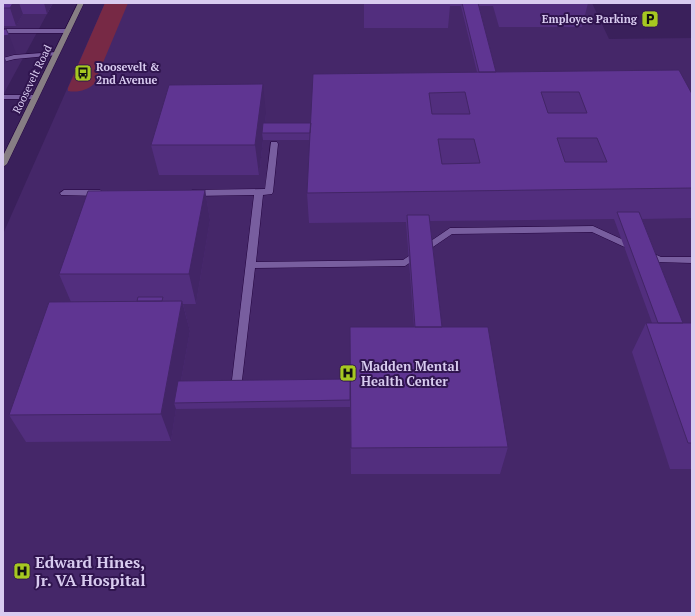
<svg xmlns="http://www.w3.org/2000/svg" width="695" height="616" font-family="'PT Serif',serif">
  <rect width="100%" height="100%" fill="#3a205b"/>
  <!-- built -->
  <path fill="#452769" d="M3,3H53L3,95Z
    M105,3H592L609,39L692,38V613H3V234Z"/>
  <!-- green -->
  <path fill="#772945" d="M105,3H128L94,84C87,90 78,93 68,91V88Z"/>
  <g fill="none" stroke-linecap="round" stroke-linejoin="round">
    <!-- lane casing -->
    <g stroke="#22033e" stroke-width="1">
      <path id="lane" d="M3,29H68L71,31L68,33H3Z
        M56,52L58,53V55L15,59L3,62V58L14,55Z
        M3,95H35L39,97L35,99H3Z
        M271,142H277L278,144L273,192L272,194L263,195L256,262L403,260L450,228L593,226L661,257H692V263L657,262L592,232L452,234L405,266L255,268L242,380L241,383L237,384L233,383L232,380L254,195L192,196L188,193L192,190L265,189Z
        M64,190H100L104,193L100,196L61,195L60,193Z"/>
    </g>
    <!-- secondary casing -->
    <g stroke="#22033e" stroke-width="1">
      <path id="secondary" d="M78,3H84L7,164L3,167V156Z"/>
    </g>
    <!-- lane -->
    <use href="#lane" fill="#785e9f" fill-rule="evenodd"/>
    <!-- secondary -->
    <use href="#secondary" fill="#877e84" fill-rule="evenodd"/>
  </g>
  <!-- wall -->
  <path fill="#522e7e" d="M3,3H53L47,14H23L16,26H3Z
    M364,3H588L582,27H499L493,6H479L496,72L692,94V218L642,219L683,323H692V469H670L632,352L646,323H652L614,219L430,221L442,327L508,447L500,474H351L350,407L176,409L171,441L26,442L9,415L71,302L59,274L205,190L210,220L196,304H183L190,331L181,381L350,379V327H414L406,222L309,223L307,193L310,140H263L259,175H159L151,145L266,114L265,123H311L477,72L461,6H450L448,28H364Z"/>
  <!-- shaded-wall -->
  <path fill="#422566" d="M13,3H19L23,14L16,26L10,8Z
    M44,3H53L47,14Z
    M9,35L16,53L4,56L7,63L3,64V36Z
    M263,84L266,114L264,133H262L263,140L259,175L255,145Z
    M205,190L210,220L196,304L189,274Z
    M182,301L190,331L177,403H174L176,409L171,441L161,414Z"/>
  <!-- building -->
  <path fill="#5f3592" stroke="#422566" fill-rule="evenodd" d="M3,3H13L10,8H3Z
    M462,3H478L496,72H479Z
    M6,29L9,35L3,36V30Z
    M679,70L692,94V188L307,193L313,74ZM465,92L470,114H432L429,93ZM541,92H579L587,113H548ZM557,138H597L607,162H565ZM438,139H474L480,163L442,164Z
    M263,84L255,145H151L169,85Z
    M263,123H311L310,133H262Z
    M205,190L189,274H59L88,191Z
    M617,212H639L683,323H658Z
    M407,215H429L442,327H415Z
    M138,297H163L162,301H137Z
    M182,301L161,414L9,415L49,302Z
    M646,323H692V443H688Z
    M350,327H488L508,447L351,448Z
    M350,379V400L174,403L178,381Z"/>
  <!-- icons -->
  <defs>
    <g id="parking-square" transform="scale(0.9)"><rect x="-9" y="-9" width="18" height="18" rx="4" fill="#a6c821" stroke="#30154f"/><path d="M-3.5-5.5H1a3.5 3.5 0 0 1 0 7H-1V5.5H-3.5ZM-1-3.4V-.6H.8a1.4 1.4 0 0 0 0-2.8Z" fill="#111"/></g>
    <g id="bus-square" transform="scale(0.9)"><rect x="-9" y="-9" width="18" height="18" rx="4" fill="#a6c821" stroke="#30154f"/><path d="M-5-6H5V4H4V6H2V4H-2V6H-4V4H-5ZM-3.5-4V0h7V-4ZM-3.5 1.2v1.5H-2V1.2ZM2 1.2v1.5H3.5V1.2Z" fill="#111"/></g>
    <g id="hospital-square" transform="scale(0.9)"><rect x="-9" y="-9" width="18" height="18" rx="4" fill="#a6c821" stroke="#30154f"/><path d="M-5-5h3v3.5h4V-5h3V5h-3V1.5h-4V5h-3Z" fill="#111"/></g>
  </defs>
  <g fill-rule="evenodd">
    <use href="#parking-square" x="650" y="19"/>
    <use href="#bus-square" x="83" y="73"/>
    <use href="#hospital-square" x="348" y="373"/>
    <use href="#hospital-square" x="22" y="571"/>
  </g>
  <g text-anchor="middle" stroke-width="4" stroke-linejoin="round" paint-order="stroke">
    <!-- far-poi labels -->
    <g font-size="11" font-weight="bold" fill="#d8cbef" stroke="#30154f" text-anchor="end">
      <text x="637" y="23">Employee Parking</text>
      <text x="96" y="71" text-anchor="start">Roosevelt &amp;<tspan x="96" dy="13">2nd Avenue</tspan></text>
    </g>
    <!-- far-street labels -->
    <g font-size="11" fill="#d8cbef" stroke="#30154f">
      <text transform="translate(32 79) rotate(-64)" y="4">Roosevelt Road</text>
    </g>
    <!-- poi labels -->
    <g font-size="13" font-weight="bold" fill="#d8cbef" stroke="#30154f" text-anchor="start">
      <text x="361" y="371">Madden Mental<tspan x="361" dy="15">Health Center</tspan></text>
    </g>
    <!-- near-poi labels -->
    <g font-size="16" font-weight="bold" fill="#d8cbef" stroke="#30154f" text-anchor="start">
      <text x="35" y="568">Edward Hines,<tspan x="35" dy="18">Jr. VA Hospital</tspan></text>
    </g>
  </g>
  <!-- border -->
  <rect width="695" height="616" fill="none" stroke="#d8cbef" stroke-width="8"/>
</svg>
